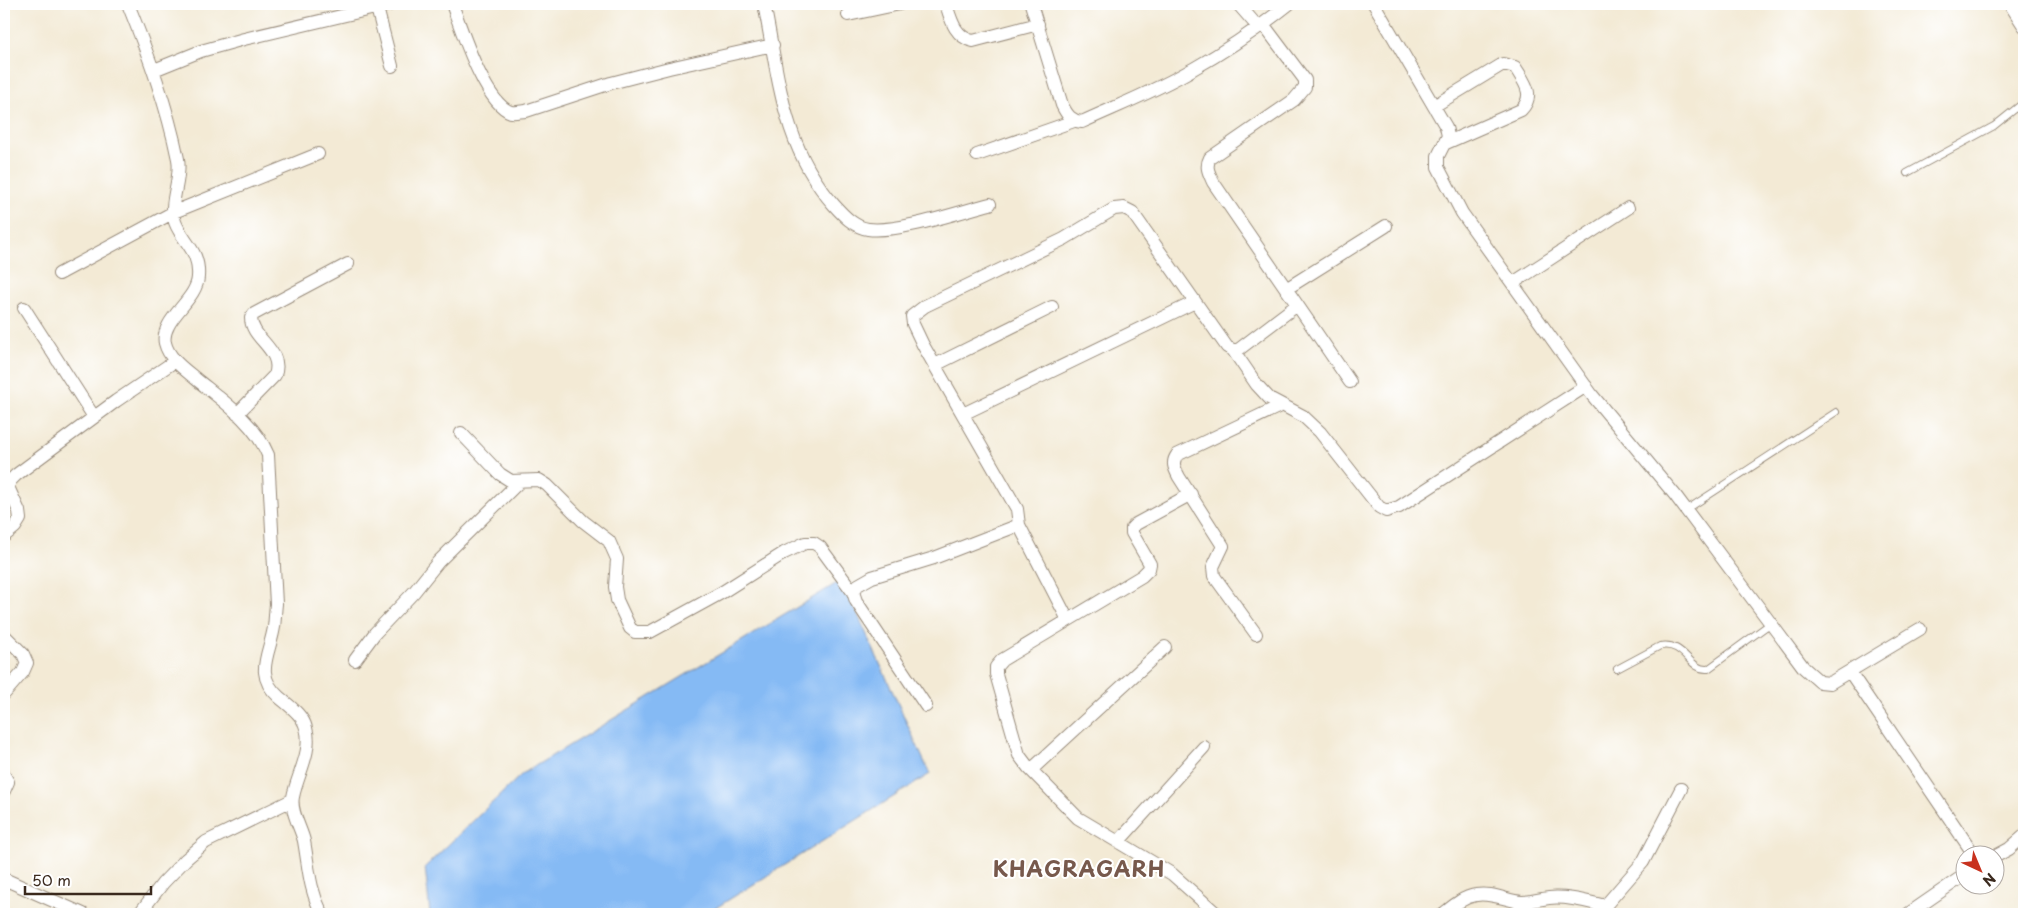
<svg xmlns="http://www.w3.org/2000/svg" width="2028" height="918" font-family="'Playpen Sans',sans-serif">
  <rect width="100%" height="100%" fill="#fff"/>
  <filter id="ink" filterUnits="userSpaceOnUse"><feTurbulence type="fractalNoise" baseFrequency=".02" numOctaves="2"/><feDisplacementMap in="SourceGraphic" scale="10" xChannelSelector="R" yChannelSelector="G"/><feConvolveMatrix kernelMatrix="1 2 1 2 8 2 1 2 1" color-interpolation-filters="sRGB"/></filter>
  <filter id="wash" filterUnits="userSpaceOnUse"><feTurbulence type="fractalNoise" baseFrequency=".0096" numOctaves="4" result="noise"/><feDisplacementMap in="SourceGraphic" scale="20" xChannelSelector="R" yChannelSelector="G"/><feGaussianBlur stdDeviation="1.12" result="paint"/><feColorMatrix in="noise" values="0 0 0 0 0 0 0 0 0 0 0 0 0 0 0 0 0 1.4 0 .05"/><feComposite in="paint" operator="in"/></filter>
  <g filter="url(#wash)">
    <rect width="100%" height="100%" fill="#f3ead5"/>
    <!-- water -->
    <path fill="#85baf4" stroke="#607289" d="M842,580L930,774L706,914H430L425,867L522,774Z"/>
  </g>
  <g filter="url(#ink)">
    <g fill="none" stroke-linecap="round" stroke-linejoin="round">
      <!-- lane casing -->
      <g stroke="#978a7a" stroke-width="8">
        <path id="lane" d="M1907,173L1994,126L2024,102
          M1686,510L1836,412
          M1617,669L1660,646C1685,641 1689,671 1708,669L1771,623"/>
      </g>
      <!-- street casing -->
      <g stroke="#978a7a" stroke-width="14">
        <path id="street" d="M128,4C148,54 167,105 178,159C182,180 168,202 175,222C183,243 200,250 198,277C197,300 160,320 165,343C169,359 184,369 196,379C223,401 255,423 268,455L276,604C275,612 275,620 274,627C270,654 253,674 279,697C288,705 303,715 306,728C313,751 297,775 293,797C290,811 301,828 304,841C309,869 309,888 322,914
          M376,4L392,66
          M452,4C461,28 485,104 511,112C515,113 521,111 526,111L611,83L669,68L773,45
          M764,4C779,77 782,146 834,205C843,215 854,227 868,229C898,233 959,212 990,204
          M946,4C951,20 955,37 973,41L1038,24
          M1031,4L1062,105C1067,115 1071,121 1082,122C1119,105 1158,90 1193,69C1227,50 1259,28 1289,4
          M1238,4L1258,27
          M1374,4L1446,127L1448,136L1438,156V167L1462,213L1592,395L1675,495L1804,668L1820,682L1830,683L1920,629
          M2010,4L2024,26
          M848,15L900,4
          M1263,24L1305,80V87L1294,100L1210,158C1205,167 1209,173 1213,182L1350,382
          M154,70L201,51L244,39L392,4
          M1434,106L1503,64L1515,67C1524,82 1536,95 1521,110L1446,143
          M977,155L1074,121
          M59,274L174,212L318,154
          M1513,283L1628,208
          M1286,289L1386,226
          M24,308L94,417
          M1233,350L1257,385L1269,398L1303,416L1320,432L1379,507L1386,511L1399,507L1586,386
          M935,365L1052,307
          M237,414L275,375C284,350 251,339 251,318L254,314L348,264
          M963,414L1195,302
          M461,433L500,474L511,481L539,480L547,485L583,521L609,541L617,559L615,587L617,600L630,628L635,632H650L721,593L784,553L805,543H814L820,547L853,592
          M1191,494L1136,524L1132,528V533L1150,564L1149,569L1142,576L1002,660L996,667V674L1019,755L1028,767L1078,818L1172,874L1217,914
          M1019,525L1068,620
          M4,536L15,527L20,519L19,511L8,487L10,481L16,475L116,401L175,361
          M1256,634L1214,576L1213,567L1223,546L1179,477C1175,469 1171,463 1177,455L1282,405
          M4,635L23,654L27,663L23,672L4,694
          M355,660L375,633L414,592L438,562L519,482
          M1850,672L1975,856
          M926,706L856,601L853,592L858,585L872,577L934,558L1019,525L1017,509L923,345L913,324L912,316L925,306L1064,239L1114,209L1124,208L1132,212L1227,347L1233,350H1238L1297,305
          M1031,770L1165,647
          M4,775L8,782L4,791
          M1118,842L1204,747
          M1996,856L2009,849L2024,836
          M4,879L83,914
          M139,914L163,883L186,859L206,842L292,800
          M1443,914C1453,906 1463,897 1476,895C1492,892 1507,901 1522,902C1532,902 1539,899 1549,898C1567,896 1588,902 1606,906
          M1598,914L1643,862L1681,789
          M1908,914L1966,874"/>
      </g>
      <!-- lane -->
      <use href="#lane" stroke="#fff" stroke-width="6"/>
      <!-- street -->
      <use href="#street" stroke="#fff" stroke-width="12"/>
    </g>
  </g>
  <g text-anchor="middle" stroke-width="4" stroke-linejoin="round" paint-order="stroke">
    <!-- district labels -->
    <g font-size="21" font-weight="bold" letter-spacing="1" fill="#77594c" stroke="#fff">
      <text x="1079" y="877">KHAGRAGARH</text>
    </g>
  </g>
  <!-- margin -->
  <rect width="2028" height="918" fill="none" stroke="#fff" stroke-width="20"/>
  <!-- north arrow -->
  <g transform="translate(1980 870) rotate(136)"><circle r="24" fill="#ffffff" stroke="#b1aaa5"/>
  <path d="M0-4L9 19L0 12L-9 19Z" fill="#c8321e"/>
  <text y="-8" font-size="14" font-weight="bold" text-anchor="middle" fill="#3b2a1e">N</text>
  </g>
  <!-- scale -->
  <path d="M25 886v8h126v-8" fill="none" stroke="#3b2a1e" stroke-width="2.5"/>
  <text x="32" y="886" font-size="15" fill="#3b2a1e" stroke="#ffffff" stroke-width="4" paint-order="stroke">50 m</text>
</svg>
